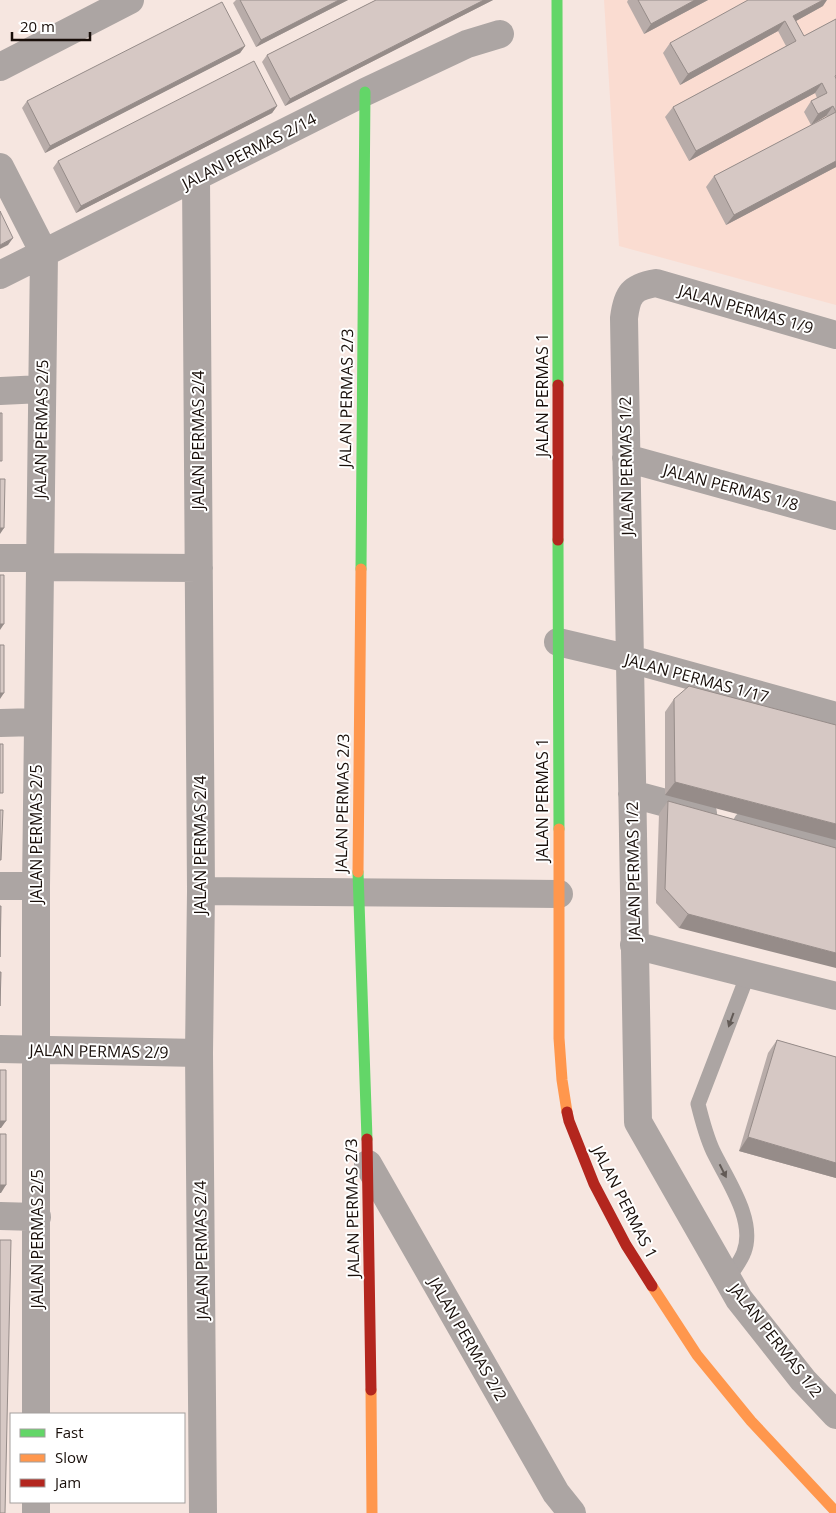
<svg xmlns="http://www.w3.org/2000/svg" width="836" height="1513" font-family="'Open Sans',sans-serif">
  <rect width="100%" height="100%" fill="#f6e6e0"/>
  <!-- built -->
  <path fill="#fadcd1" d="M604,0H836V305L619,246Z"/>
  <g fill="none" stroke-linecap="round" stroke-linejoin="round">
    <!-- lane -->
    <path stroke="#aca5a3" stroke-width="15" d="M728,1279C733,1270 741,1261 744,1252C756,1220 727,1180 713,1151C706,1136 702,1120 698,1104L748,974"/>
    <!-- street -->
    <path stroke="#aca5a3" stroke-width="28" d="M0,67L130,0
      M0,167L44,253L36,886V1414
      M196,177L201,891L199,1053L203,1513
      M0,275L365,92L467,44L500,34
      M836,335L656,283C632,287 627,294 624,318L638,1122L739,1299L803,1380L836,1415
      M0,391L42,389
      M626,458L836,516
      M0,558H39
      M39,567L199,568
      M558,642L630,659L836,716
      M0,723L37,722
      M632,794L703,813
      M747,824L836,847
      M0,886H36
      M201,891L559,894
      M634,945L836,996
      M0,1049L199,1053
      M368,1164L556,1493L572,1513
      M0,1216L37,1217
      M36,1513V1502"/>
    <!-- fast -->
    <path stroke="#63d668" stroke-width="11" d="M557,0L558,385
      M558,540L559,829
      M361,569L365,92
      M358,872L367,1139"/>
    <!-- slow -->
    <path stroke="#ff974d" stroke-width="11" d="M559,829V1038L562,1080L567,1112
      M358,872L361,569
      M652,1286L697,1355L751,1421L836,1512
      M371,1390L372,1513"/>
    <!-- jam -->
    <path stroke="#b3261e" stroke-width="11" d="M558,385V540
      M567,1112L569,1121L594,1184L626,1245L652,1286
      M367,1139L371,1390"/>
  </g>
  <!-- wall -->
  <path fill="#b8aca9" d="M236,0H348L256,47L233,3Z
    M376,0H493L285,106L262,62L267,55Z
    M628,0H708L644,34L627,2Z
    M823,6L796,21L804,36L836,19V167L726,225L706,187L714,176L827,117L826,116L811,125L804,112L811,101L817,98L815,93L689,161L665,117L673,107L786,46L778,31L680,85L663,53L670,43Z
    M245,46L240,53L45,153L22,108L27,101Z
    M277,106L272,113L76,213L53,168L58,161Z
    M674,699L836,725L665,795V712Z
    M668,801L836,848L679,928L656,903L659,814Z
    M777,1040L836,1057V1178L739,1151L768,1053Z"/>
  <!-- shaded-wall -->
  <path fill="#968c89" d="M339,0H348L256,47L261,40Z
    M484,0H493L285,106L290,99Z
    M695,0H708L644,34L651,24Z
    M823,0H827L823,6L787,26L793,16Z
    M785,21L778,31L680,85L688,74Z
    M245,46L240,53L45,153L50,146Z
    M822,83L815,93L689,161L696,151Z
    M277,106L272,113L76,213L81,206Z
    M833,106L826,116L811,125L818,114Z
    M836,161V167L726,225L734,215Z
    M13,238L8,245L0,249V245Z
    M0,528H4L0,534Z
    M0,624H4L0,630Z
    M0,693H4L0,699Z
    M675,782L836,824V840L665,795Z
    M688,914L836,953V968L679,928Z
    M0,1121H6L1,1128H0Z
    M748,1137L836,1163V1178L739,1151Z
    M0,1185H6L1,1193H0Z"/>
  <!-- building -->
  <path fill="#d6c8c4" stroke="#968c89" d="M240,0H339L261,40Z
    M376,0H484L290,99L267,55Z
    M638,0H695L651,24Z
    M748,0H823L793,16L804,36L836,19V75L835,76L836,79V112L833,106L818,114L811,101L827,93L822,83L696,151L673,107L796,41L785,21L688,74L670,43Z
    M222,2L245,46L50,146L27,101Z
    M254,61L277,106L81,206L58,161Z
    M836,112V161L734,215L714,176Z
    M0,211L13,238L0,245Z
    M0,413H2V461H0Z
    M0,479H5L4,528H0Z
    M0,575H4V624H0Z
    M0,645H4V693H0Z
    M689,686L836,725V824L675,782L674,699Z
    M0,744H3V793H0Z
    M668,801L836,848V953L688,914L665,889Z
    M0,810H3L1,860H0Z
    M0,906H1L0,957Z
    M0,972H1L0,1006Z
    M777,1040L836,1057V1163L748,1137Z
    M0,1070H6V1121H0Z
    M0,1134H6V1185H0Z
    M0,1240H11L5,1513H0Z"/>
  <!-- one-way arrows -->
  <defs><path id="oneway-solid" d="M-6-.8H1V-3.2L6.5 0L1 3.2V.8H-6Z" transform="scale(1.25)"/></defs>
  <g fill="#625a56">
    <use href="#oneway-solid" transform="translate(731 1020) rotate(110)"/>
    <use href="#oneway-solid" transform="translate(723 1171) rotate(63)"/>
  </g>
  <g text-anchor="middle" stroke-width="4" stroke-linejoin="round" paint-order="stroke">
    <!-- street labels -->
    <g font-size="16" fill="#180e09" stroke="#fff">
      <text transform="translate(249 151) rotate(-27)" y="6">JALAN PERMAS 2/14</text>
      <text transform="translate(746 309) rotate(16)" y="6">JALAN PERMAS 1/9</text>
      <text transform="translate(542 395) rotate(-90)" y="6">JALAN PERMAS 1</text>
      <text transform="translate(346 398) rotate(-89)" y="6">JALAN PERMAS 2/3</text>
      <text transform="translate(41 429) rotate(-89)" y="6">JALAN PERMAS 2/5</text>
      <text transform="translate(198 440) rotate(-90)" y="6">JALAN PERMAS 2/4</text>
      <text transform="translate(626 466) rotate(-91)" y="6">JALAN PERMAS 1/2</text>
      <text transform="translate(731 487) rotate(15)" y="6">JALAN PERMAS 1/8</text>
      <text transform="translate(697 678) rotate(15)" y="6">JALAN PERMAS 1/17</text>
      <text transform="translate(542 800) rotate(-90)" y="6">JALAN PERMAS 1</text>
      <text transform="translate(342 803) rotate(-89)" y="6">JALAN PERMAS 2/3</text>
      <text transform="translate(36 834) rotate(-90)" y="6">JALAN PERMAS 2/5</text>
      <text transform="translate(200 845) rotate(-90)" y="6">JALAN PERMAS 2/4</text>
      <text transform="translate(633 871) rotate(-91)" y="6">JALAN PERMAS 1/2</text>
      <text transform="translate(99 1051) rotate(1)" y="6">JALAN PERMAS 2/9</text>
      <text transform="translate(625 1202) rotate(63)" y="6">JALAN PERMAS 1</text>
      <text transform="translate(352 1208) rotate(-91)" y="6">JALAN PERMAS 2/3</text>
      <text transform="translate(37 1239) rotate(-90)" y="6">JALAN PERMAS 2/5</text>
      <text transform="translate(201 1250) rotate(-91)" y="6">JALAN PERMAS 2/4</text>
      <text transform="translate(468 1339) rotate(60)" y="6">JALAN PERMAS 2/2</text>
      <text transform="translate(776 1340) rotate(52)" y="6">JALAN PERMAS 1/2</text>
    </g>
  </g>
  <!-- legend -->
  <rect x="10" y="1413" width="175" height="90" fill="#ffffff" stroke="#a39f9d"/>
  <rect x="20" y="1429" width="25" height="8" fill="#63d668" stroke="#a39f9d"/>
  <text x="55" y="1438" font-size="15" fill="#180e09">Fast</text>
  <rect x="20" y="1454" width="25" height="8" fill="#ff974d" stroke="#a39f9d"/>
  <text x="55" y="1463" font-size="15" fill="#180e09">Slow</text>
  <rect x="20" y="1479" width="25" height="8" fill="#b3261e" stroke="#a39f9d"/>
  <text x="55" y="1488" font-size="15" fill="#180e09">Jam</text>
  <!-- scale -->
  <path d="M12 32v8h78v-8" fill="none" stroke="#180e09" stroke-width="2.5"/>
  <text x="20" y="32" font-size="15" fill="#180e09" stroke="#ffffff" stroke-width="4" paint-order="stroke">20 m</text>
</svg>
